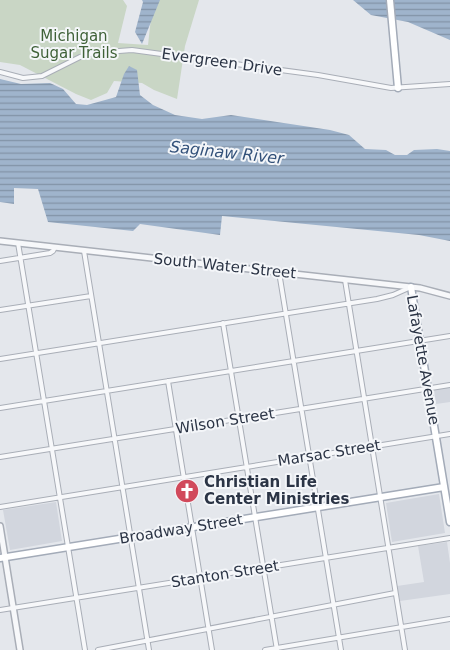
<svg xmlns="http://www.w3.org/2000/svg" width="450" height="650" font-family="'DejaVu Sans',sans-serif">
  <defs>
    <pattern id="water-rules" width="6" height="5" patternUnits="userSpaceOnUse" patternTransform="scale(1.25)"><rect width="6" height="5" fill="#9fb4cc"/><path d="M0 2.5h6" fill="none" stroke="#8293a7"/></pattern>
  </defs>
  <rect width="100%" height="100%" fill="#e4e7ec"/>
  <!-- built -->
  <path fill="#d2d6de" d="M450,387V402L436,404L434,389Z
    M439,494L445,533L392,542L386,503Z
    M56,502L62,541L10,550L3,510Z
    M447,542L450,563V594L400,601L397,586L424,582L418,546Z"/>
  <!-- park -->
  <path fill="#c9d6c5" d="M0,0H123L127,6L118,43L148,45L153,0H199L185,46L177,99L154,90L142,83L114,81L107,93L91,100L76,94L20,65L0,62Z"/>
  <!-- water -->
  <path fill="url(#water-rules)" d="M142,0H160L142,44L135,32L143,2Z
    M353,0H450V40L408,22L371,15Z
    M129,66L137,70L140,95L153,105L175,115L202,119L231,115L330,130L349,135L365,149L386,150L395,155H407L414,150L437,149L450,151V241L419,235L222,216L220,235L140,224L133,231L48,222L38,189L14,188V204L0,202V79L21,84L50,83L63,89L76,104L87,105L116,97L124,74Z"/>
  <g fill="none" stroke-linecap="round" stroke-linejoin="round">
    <!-- minor casing -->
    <g stroke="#a9aeb7" stroke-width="6">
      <path id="minor" d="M0,72L23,78L42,76L80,57L93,53L132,50L318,75L391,88L450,84
        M18,243L85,650
        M84,251L149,650
        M0,261L50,253L53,251L55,247
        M279,272L341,650
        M345,280L405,650
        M0,310L91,296
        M223,323L277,650
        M0,359L377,299L393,295L411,287
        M168,381L212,650
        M0,408L450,336
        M0,457L450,385
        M0,507L450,434
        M0,610L450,538
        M98,650L395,593
        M265,650L450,619"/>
    </g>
    <!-- tertiary casing -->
    <g stroke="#a9aeb7" stroke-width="8">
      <path id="tertiary" d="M0,241L420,288L450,296
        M0,526L20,650"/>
    </g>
    <!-- primary casing -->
    <g stroke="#a3abb8" stroke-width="9">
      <path id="primary" d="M390,0L398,88
        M411,287L450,522
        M0,558L444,487"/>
    </g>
    <!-- minor -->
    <use href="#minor" stroke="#f7f8fa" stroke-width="4"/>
    <!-- tertiary -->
    <use href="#tertiary" stroke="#f7f8fa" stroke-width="5"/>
    <!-- primary -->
    <use href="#primary" stroke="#fff" stroke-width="6"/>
  </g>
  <!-- icons -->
  <defs>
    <g id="church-disc" transform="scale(1.25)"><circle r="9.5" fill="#d1495b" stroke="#f4f6f9"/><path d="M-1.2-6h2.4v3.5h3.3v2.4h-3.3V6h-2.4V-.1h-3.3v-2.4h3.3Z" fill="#fff"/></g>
  </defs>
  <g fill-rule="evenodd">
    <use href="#church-disc" x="187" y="491"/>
  </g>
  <g text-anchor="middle" stroke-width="4" stroke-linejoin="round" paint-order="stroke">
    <!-- park labels -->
    <g font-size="15" fill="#3f6138" stroke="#f4f6f9">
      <text x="74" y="41">Michigan<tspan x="74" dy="17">Sugar Trails</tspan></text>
    </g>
    <!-- street labels -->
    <g font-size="15" fill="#2b3445" stroke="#f4f6f9">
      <text transform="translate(222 62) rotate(8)" y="5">Evergreen Drive</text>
      <text transform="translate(225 266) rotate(6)" y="5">South Water Street</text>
      <text transform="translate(423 360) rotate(80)" y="5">Lafayette Avenue</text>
      <text transform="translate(225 421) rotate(-9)" y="5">Wilson Street</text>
      <text transform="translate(329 453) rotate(-9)" y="5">Marsac Street</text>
      <text transform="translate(181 529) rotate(-9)" y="5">Broadway Street</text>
      <text transform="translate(225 574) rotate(-9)" y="5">Stanton Street</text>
    </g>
    <!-- poi labels -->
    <g font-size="15" font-weight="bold" fill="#2b3445" stroke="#f4f6f9" text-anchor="start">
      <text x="204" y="487">Christian Life<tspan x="204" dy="17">Center Ministries</tspan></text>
    </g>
    <!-- water labels -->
    <g font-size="16" font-style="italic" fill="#34527a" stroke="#f4f6f9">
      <text transform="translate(227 152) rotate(6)" y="6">Saginaw River</text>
    </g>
  </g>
</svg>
